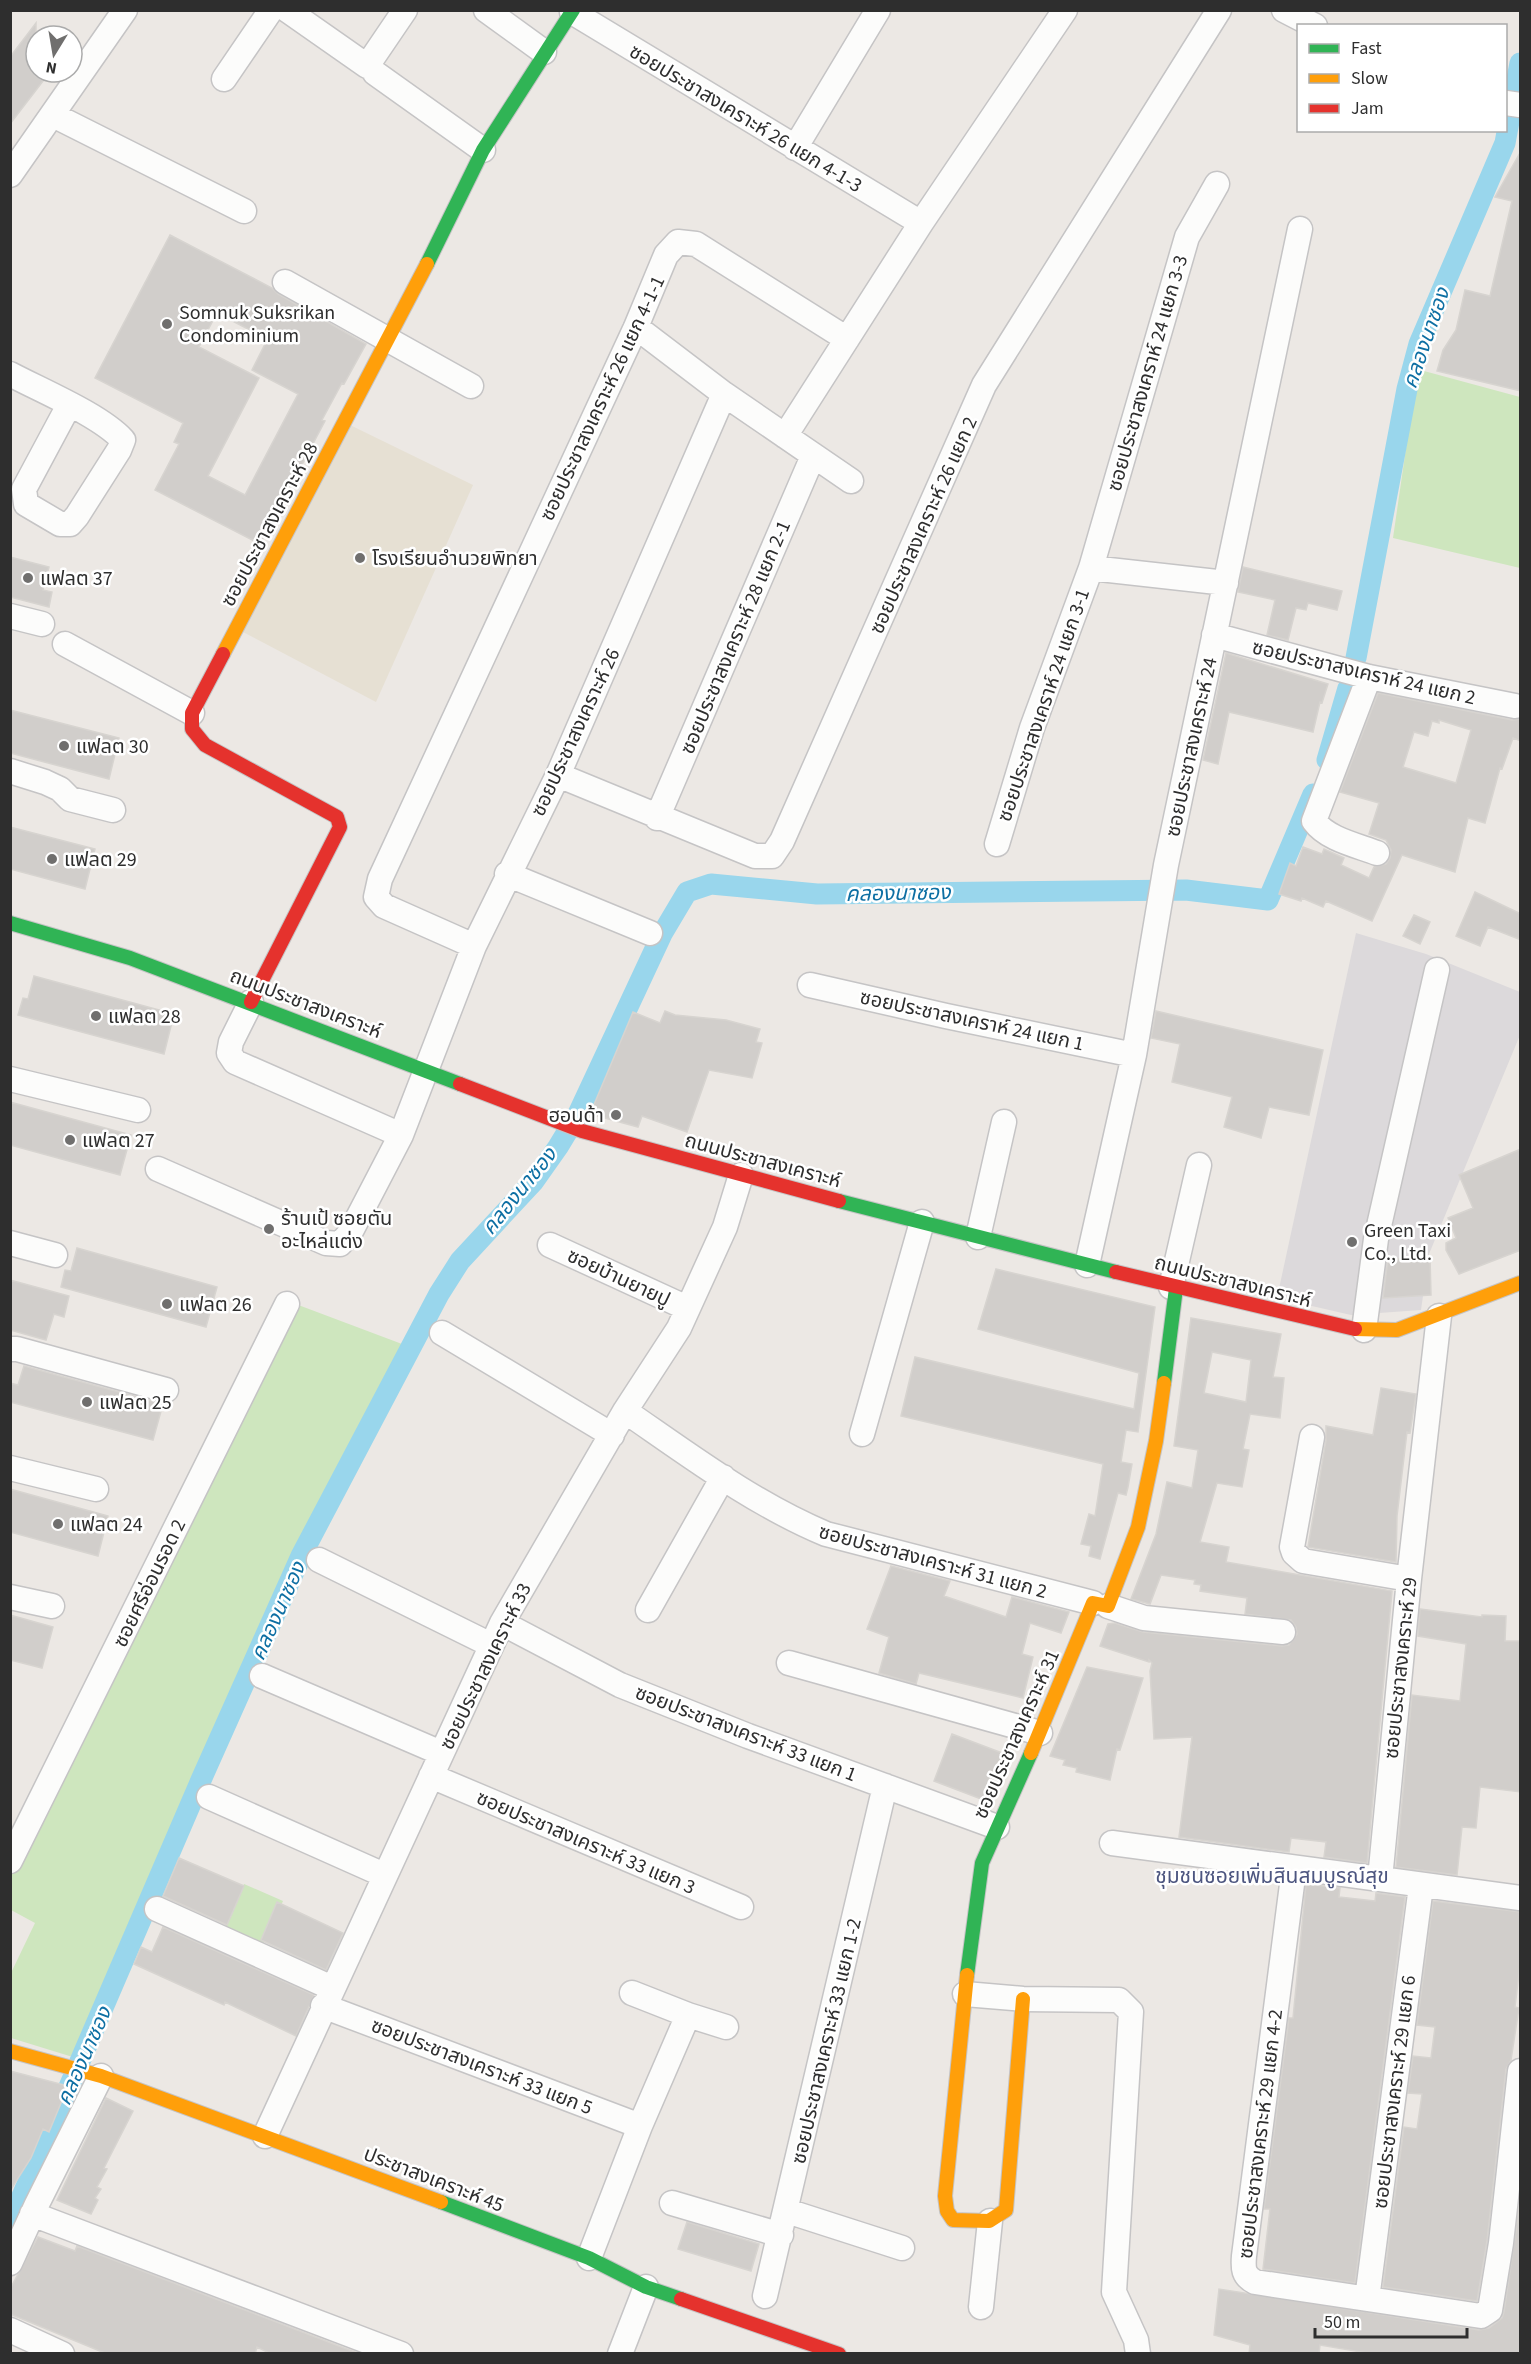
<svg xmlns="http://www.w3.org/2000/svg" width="1531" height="2364" font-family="'Source Sans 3','Noto Sans Thai',sans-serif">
  <rect width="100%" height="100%" fill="#ece8e4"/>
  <!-- industrial -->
  <path fill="#dcd9db" d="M1356,933L1426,954L1520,992V1035L1429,1254L1421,1310L1351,1315L1277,1298Z"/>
  <!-- education -->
  <path fill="#e6e0d3" d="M350,425L473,485L376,702L243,632Z"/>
  <!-- green -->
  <path fill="#cee6be" d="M1424,371L1520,397V568L1393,538L1414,393Z
    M293,1303L402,1344L208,1745L76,2058L11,2038L10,1975L35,1923L11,1910V1874Z
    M244,1884L283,1901L260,1951L222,1934Z"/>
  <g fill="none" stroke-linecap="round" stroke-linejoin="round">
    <!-- canal -->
    <path stroke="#99d6ec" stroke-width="21" d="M1356,658L1407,389L1419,344L1505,143L1520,63
      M1327,760L1348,688
      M10,2224L201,1780L301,1556L439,1294L460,1261L534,1181L558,1147L578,1114L662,934L687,892L711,884L817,894L1186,890L1268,900L1313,794"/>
  </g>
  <!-- building -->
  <path fill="#d1cecb" stroke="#d7d4d0" stroke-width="1.5" fill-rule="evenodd" d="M36,23V72H50L10,124V57Z
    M1521,151V391L1437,371L1443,350L1456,330L1465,290L1490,296L1512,201L1495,197Z
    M170,235L272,288L278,294L366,344L344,384L342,383L322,420L325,421L260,544L155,490L179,444L174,442L183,423L95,378ZM217,313L250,330L248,333L266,342L252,370L298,394L245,495L208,476L259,378L199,347Z
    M10,557L49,567L43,590L52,592L49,607L10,597Z
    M1243,567L1342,591L1337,610L1308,603L1306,610L1296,608L1288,640L1267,635L1275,600L1238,592Z
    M1226,653L1328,684L1322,703L1320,702L1313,732L1229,712L1218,764L1203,760Z
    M1378,693L1512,720L1521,719V741L1513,738L1502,769L1500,768L1485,823L1468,818L1455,872L1402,855L1372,921L1326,901L1323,907L1302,898L1301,901L1279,894L1290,863L1296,866L1303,847L1322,854L1324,849L1344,858L1341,865L1369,878L1374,867L1386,864L1390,858L1391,850L1386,840L1369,834L1379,803L1340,792ZM1439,720L1471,730L1456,783L1403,767L1414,732L1428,736L1432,721L1439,723Z
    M10,710L119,738L109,779L10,753Z
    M10,827L95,849L85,889L10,869Z
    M1475,892L1521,914V940L1488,927L1480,946L1456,936Z
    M1414,915L1430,922L1420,944L1403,936Z
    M34,976L174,1014L164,1054L18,1015L23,998L28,999Z
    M665,1011L675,1015L726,1020L760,1029L756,1042L762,1043L752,1078L709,1070L687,1132L642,1116L638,1127L590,1114L633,1012L660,1023Z
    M1156,1011L1323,1050L1309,1115L1269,1107L1261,1138L1224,1127L1232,1097L1172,1082L1180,1044L1151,1038Z
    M10,1102L131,1135L120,1175L10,1145Z
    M1521,1149V1250L1459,1274L1446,1250V1243L1456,1238L1448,1218L1473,1208L1459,1175Z
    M77,1248L217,1287L206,1327L61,1287L65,1270L71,1271Z
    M1430,1257L1431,1295L1383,1298L1388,1259Z
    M996,1269L1155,1307L1138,1432L1126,1430L1121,1462L1132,1464L1128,1487L1126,1495L1118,1493L1100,1559L1089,1556L1091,1546L1081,1544L1089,1514L1095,1516L1103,1464L901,1416L915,1357L1134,1409L1139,1373L978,1329Z
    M10,1280L69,1296L64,1317L54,1314L46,1340L10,1330Z
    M1191,1318L1281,1334L1273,1377L1284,1378L1280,1418L1250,1414L1243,1449L1249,1450L1242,1487L1217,1483L1200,1542L1229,1547L1226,1562L1392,1591L1367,1863L1324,1857L1326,1842L1291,1838L1289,1852L1179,1837L1192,1737L1154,1739L1150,1671L1152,1663L1149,1660V1662L1100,1646L1108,1624L1115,1623L1143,1632L1282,1646L1289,1645L1297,1634L1296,1627L1291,1620L1245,1614L1247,1598L1200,1591L1201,1585L1194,1584L1195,1580L1161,1575L1150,1604L1131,1599L1156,1534L1167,1482L1192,1488L1198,1450L1174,1446ZM1212,1352L1251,1360L1246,1402L1204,1393Z
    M24,1366L163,1404L153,1440L10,1402V1383L18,1385Z
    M1381,1388L1416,1394L1410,1433L1407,1432L1397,1516L1396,1562L1308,1547L1326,1440V1426L1373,1435Z
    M10,1489L108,1516L98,1556L10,1532Z
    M891,1566L950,1581L944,1596L1006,1617L1012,1597L1069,1612L1061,1633L1030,1623L1022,1654L1033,1657L1023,1698L919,1673L916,1684L879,1673L889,1637L867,1629Z
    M1420,1609L1482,1617V1615L1506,1616L1505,1641H1521V1792L1480,1787L1476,1828L1462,1827L1457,1875L1396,1867L1412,1695L1460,1701L1466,1644L1418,1636Z
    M10,1615L53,1627L42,1668L10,1660Z
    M1087,1667L1143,1678L1120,1750L1117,1749L1110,1780L1076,1772L1077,1768L1063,1765L1065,1760L1050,1756Z
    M952,1734L1010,1756L989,1802L934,1781Z
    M179,1858L244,1886L227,1925L163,1896Z
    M1306,1884L1340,1888L1339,1897L1375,1901L1376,1893L1405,1897L1355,2283L1263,2269L1270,2209H1264L1289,2018H1293Z
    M1433,1901L1521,1912V1957L1515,2007L1519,2008L1511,2060L1506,2069L1487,2241L1477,2301L1383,2287L1404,2127L1417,2129L1422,2094L1408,2093L1413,2056L1431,2058L1435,2027L1417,2025Z
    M277,1902L343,1933L326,1970L261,1940Z
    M163,1927L314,1995L296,2036L225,2002L224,2005L134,1964L141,1947L152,1952Z
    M10,2071L68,2086L49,2132L43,2129L31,2158L10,2191Z
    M106,2098L133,2111L104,2168L107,2169L97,2187L101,2189L95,2198L98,2200L91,2214L57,2200Z
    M1521,2196V2354H1373L1320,2345L1319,2354H1249L1250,2345L1214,2335L1219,2289L1479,2330L1489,2328L1502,2318L1504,2312Z
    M687,2222L759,2244L751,2271L678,2249Z
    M38,2237L75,2251L77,2246L360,2354H271L257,2347L255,2354H107L10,2314V2289Z"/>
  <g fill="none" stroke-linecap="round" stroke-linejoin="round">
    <!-- street casing -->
    <g stroke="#c5c4c5" stroke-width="27">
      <path id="street" d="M287,10L367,66L405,10
        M486,10L544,52
        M1284,10L1315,26
        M572,12L921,223
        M375,73L483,150
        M224,79L271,10
        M1506,103L1520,105
        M53,115L244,211
        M795,148L878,10
        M10,175L125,10
        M285,282L471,386
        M636,327L724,394L851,481
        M10,374C42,391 100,415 123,440L119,450L77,516L70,524H60L26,504L24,489L69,405
        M785,436L921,223L1065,10
        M1091,568L1226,583
        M10,616L42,624
        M1214,635L1369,677L1515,706
        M65,644L192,713
        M1369,677L1314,821C1327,839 1356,845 1377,853
        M10,771L45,782L60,789L70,799L113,810
        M558,775L755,856H772L782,841L984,385L1219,10
        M657,818L813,456
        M997,844L1032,728L1091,568L1187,237L1217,184
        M507,874L650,933
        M474,946L384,906L376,897L380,879L636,327L666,255L678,242L696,244L847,339
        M810,985L946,1016L1134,1055
        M251,1002L231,1042L229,1053L235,1062L401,1135
        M10,1079L138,1110
        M158,1169L326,1243L340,1244L350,1233L401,1135L474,946L558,775L724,394
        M978,1237L1004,1122
        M10,1243L55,1255
        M550,1245L687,1308
        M1087,1265L1134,1055L1166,865L1300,229
        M1171,1287L1199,1165
        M1439,1316L1409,1579L1380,1879L1520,1898
        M1364,1330L1376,1239L1437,970
        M442,1333L612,1435
        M10,1349H17L166,1390
        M625,1411C689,1455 754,1504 826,1534L1093,1603
        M862,1434L922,1222
        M1312,1437L1292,1547L1294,1553L1303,1561L1409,1579
        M10,1468L96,1489
        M319,1560L491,1645
        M10,1597L52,1606
        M1108,1606L1144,1618L1283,1632
        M648,1610L723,1477
        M502,1623L620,1685L748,1736L997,1827
        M789,1663L1040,1733
        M262,1676L441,1753
        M431,1776L741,1907
        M209,1797L384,1875
        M1112,1843L1380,1879
        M10,1861L287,1304
        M1294,1869L1244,2256C1243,2268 1243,2276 1255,2282L1481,2316L1490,2310L1501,2243L1520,2071
        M157,1909L332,1988
        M632,1993L688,2015
        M965,1994L1023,1999L1119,2000L1131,2012L1114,2292L1136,2340L1138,2354
        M323,2006L640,2126L589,2258
        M640,2126L688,2015L726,2027
        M265,2136L502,1623L625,1411L679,1328L725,1227L741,1175
        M672,2203L781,2235
        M787,2211L902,2248
        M32,2214L401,2354
        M10,2263L37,2204L101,2076
        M765,2296L885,1786
        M1367,2299L1421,1886
        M981,2307L990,2221
        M10,2330L62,2354
        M620,2354L646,2287"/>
    </g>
    <!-- fast casing -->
    <g stroke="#c5c4c5" stroke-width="16">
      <path id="fast" d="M427,264L483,150L573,10
        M10,923L130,958L460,1084
        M839,1201L1116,1272
        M1164,1383L1176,1288
        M967,1975L982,1863L1031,1753
        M441,2202L589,2258L646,2287L681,2299"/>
    </g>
    <!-- slow casing -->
    <g stroke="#c5c4c5" stroke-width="16">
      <path id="slow" d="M223,654L427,264
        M1355,1329L1397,1330L1520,1283
        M1031,1753L1093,1603L1108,1606L1138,1527L1156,1441L1164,1383
        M967,1975L945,2196L947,2211L953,2220L989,2221L1006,2210L1023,1999
        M10,2051L101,2076L441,2202"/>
    </g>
    <!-- jam casing -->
    <g stroke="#c5c4c5" stroke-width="16">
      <path id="jam" d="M223,654L192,713V729L205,745L337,817L340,827L251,1002
        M460,1084L582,1131L839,1201
        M1116,1272L1355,1329
        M681,2299L839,2354"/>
    </g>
    <!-- street -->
    <use href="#street" stroke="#fcfcfb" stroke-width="24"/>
    <!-- fast -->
    <use href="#fast" stroke="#30b455" stroke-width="14"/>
    <!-- slow -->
    <use href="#slow" stroke="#ff9f0a" stroke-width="14"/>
    <!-- jam -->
    <use href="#jam" stroke="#e5322d" stroke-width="14"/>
  </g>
  <!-- markers -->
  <g fill="#706f6e" stroke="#fff" stroke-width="2">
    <circle cx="167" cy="324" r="6"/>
    <circle cx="360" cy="558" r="6"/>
    <circle cx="28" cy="578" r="6"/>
    <circle cx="64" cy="746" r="6"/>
    <circle cx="52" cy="859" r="6"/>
    <circle cx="96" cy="1016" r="6"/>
    <circle cx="616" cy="1115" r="6"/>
    <circle cx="70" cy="1140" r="6"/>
    <circle cx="269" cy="1229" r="6"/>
    <circle cx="1352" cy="1242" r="6"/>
    <circle cx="167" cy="1304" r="6"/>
    <circle cx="87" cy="1402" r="6"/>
    <circle cx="58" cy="1524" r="6"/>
  </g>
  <g text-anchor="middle" stroke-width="5" stroke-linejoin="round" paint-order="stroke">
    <!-- street labels -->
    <g font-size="20" fill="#2e2e2e" stroke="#fff">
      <text transform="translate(746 118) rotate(31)" y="7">ซอยประชาสงเคราะห์ 26 แยก 4-1-3</text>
      <text transform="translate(1147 373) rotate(-74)" y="7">ซอยประชาสงเคราห์ 24 แยก 3-3</text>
      <text transform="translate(602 398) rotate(-65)" y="7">ซอยประชาสงเคราะห์ 26 แยก 4-1-1</text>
      <text transform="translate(269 524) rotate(-62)" y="7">ซอยประชาสงเคราะห์ 28</text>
      <text transform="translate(923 525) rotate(-66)" y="7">ซอยประชาสงเคราะห์ 26 แยก 2</text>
      <text transform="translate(735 637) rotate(-67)" y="7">ซอยประชาสงเคราะห์ 28 แยก 2-1</text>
      <text transform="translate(1364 672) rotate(13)" y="7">ซอยประชาสงเคราห์ 24 แยก 2</text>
      <text transform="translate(1043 705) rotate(-71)" y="7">ซอยประชาสงเคราห์ 24 แยก 3-1</text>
      <text transform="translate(575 732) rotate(-65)" y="7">ซอยประชาสงเคราะห์ 26</text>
      <text transform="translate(1191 747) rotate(-78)" y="7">ซอยประชาสงเคราะห์ 24</text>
      <text transform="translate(306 1003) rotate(21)" y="7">ถนนประชาสงเคราะห์</text>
      <text transform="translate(972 1020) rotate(12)" y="7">ซอยประชาสงเคราห์ 24 แยก 1</text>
      <text transform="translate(763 1160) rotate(15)" y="7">ถนนประชาสงเคราะห์</text>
      <text transform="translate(619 1277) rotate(25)" y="7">ซอยบ้านยายปู</text>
      <text transform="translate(1233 1281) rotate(14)" y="7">ถนนประชาสงเคราะห์</text>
      <text transform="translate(933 1561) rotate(15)" y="7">ซอยประชาสงเคราะห์ 31 แยก 2</text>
      <text transform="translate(149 1583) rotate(-64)" y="7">ซอยศรีอ่อนรอด 2</text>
      <text transform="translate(485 1666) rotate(-64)" y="7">ซอยประชาสงเคราะห์ 33</text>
      <text transform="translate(1400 1668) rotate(-84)" y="7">ซอยประชาสงเคราะห์ 29</text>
      <text transform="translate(746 1733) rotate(21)" y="7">ซอยประชาสงเคราะห์ 33 แยก 1</text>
      <text transform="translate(1016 1734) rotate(-66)" y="7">ซอยประชาสงเคราะห์ 31</text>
      <text transform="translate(586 1842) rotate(23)" y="7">ซอยประชาสงเคราะห์ 33 แยก 3</text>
      <text transform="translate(826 2041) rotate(-77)" y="7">ซอยประชาสงเคราะห์ 33 แยก 1-2</text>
      <text transform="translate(482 2066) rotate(21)" y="7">ซอยประชาสงเคราะห์ 33 แยก 5</text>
      <text transform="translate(1394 2092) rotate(-83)" y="7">ซอยประชาสงเคราะห์ 29 แยก 6</text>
      <text transform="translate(1260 2134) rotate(-83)" y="7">ซอยประชาสงเคราะห์ 29 แยก 4-2</text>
      <text transform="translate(434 2179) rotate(21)" y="7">ประชาสงเคราะห์ 45</text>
    </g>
    <!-- poi labels -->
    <g font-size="20" fill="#2e2e2e" stroke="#fff" text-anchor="start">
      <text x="179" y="319">Somnuk Suksrikan<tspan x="179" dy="23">Condominium</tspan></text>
      <text x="372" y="565">โรงเรียนอำนวยพิทยา</text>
      <text x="40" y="585">แฟลต 37</text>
      <text x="76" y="753">แฟลต 30</text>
      <text x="64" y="866">แฟลต 29</text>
      <text x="108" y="1023">แฟลต 28</text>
      <text x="604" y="1122" text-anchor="end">ฮอนด้า</text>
      <text x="82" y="1147">แฟลต 27</text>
      <text x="281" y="1225">ร้านเป้ ซอยตัน<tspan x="281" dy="23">อะไหล่แต่ง</tspan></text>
      <text x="1364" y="1237">Green Taxi<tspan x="1364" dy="23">Co., Ltd.</tspan></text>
      <text x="179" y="1311">แฟลต 26</text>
      <text x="99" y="1409">แฟลต 25</text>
      <text x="70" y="1531">แฟลต 24</text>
    </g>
    <!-- water labels -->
    <g font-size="21" font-style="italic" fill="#0d6fa3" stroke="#fff">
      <text transform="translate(1426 338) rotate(-71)" y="7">คลองนาซอง</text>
      <text transform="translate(898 893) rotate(-1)" y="7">คลองนาซอง</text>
      <text transform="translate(519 1191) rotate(-51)" y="7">คลองนาซอง</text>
      <text transform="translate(278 1611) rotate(-66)" y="7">คลองนาซอง</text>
      <text transform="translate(84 2056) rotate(-66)" y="7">คลองนาซอง</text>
    </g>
    <!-- neighbourhood labels -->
    <g font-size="21" fill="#4d5680" stroke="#fff">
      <text x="1272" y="1883">ชุมชนซอยเพิ่มสินสมบูรณ์สุข</text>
    </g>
  </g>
  <!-- border -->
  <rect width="1531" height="2364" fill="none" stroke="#2e2e2e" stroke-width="24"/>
  <!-- legend -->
  <rect x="1297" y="24" width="210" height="108" fill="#ffffff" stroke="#ababab" stroke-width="1.5"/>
  <rect x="1309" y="44" width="30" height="9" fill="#30b455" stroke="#ababab" stroke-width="1.5"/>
  <text x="1351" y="54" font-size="18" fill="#2e2e2e">Fast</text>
  <rect x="1309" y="74" width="30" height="9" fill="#ff9f0a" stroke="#ababab" stroke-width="1.5"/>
  <text x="1351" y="84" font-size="18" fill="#2e2e2e">Slow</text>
  <rect x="1309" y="104" width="30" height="9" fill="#e5322d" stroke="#ababab" stroke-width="1.5"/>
  <text x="1351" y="114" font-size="18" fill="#2e2e2e">Jam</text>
  <!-- north arrow -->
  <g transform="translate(54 54) rotate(191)"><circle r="28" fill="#ffffff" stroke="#ababab" stroke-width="1.5"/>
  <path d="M0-4.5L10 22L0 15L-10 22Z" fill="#706f6e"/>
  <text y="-9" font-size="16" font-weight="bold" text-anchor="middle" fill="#2e2e2e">N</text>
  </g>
  <!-- scale -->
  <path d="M1315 2328v9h152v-9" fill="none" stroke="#2e2e2e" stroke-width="3"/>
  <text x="1324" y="2328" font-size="18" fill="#2e2e2e" stroke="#ffffff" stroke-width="4.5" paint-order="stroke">50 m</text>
</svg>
